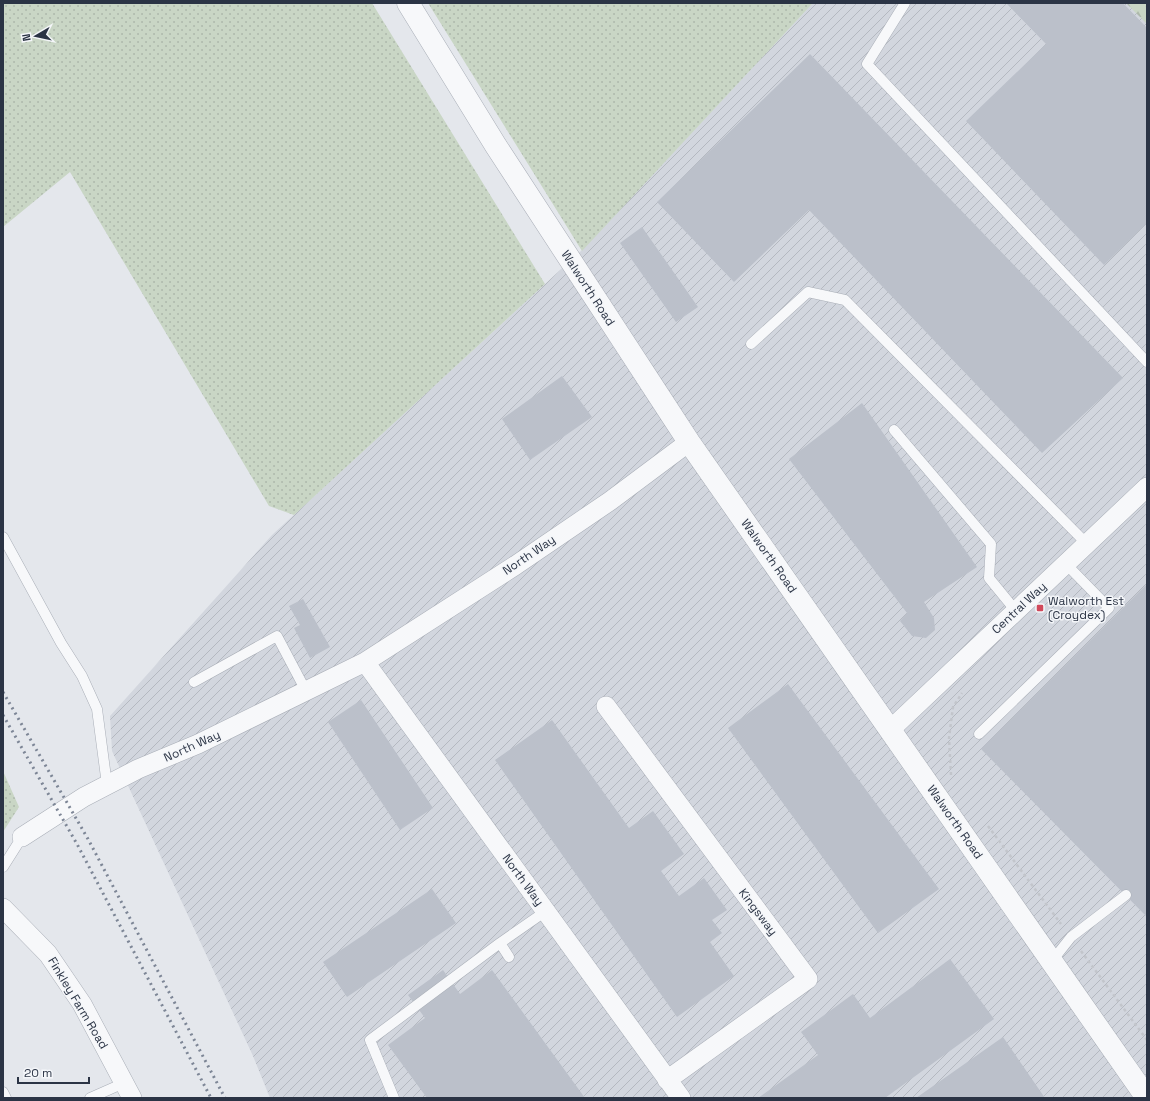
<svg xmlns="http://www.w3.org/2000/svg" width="1150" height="1101" font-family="'Space Grotesk',sans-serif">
  <defs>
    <pattern id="industrial-furrows" width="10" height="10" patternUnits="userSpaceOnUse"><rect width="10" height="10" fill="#d2d6de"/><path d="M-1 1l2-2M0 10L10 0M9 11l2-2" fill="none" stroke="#b4b8c0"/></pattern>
    <pattern id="grass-dots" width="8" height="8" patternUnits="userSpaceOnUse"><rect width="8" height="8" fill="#c9d6c5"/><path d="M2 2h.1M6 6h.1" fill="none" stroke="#adb8ab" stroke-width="1.8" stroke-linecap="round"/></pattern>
    <pattern id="forest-firs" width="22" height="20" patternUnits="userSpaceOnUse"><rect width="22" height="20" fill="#c9d6c5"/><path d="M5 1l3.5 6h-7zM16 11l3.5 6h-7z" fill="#adb8ab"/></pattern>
  </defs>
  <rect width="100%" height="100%" fill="#e4e7ec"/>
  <!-- industrial -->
  <path fill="url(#industrial-furrows)" d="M813,3H1147V1098H270L253,1056L112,751L110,716L272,535L581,251Z"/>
  <!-- grass -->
  <path fill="url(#grass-dots)" d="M3,3H372L545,284L294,515L269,506L70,172L3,227Z
    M428,3H813L582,251Z
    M3,771L19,807L3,832Z"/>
  <!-- forest -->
  <path fill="url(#forest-firs)" d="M1126,3H1147V24Z"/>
  <!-- building -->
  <path fill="#bbc0ca" d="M1006,3H1123L1147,28V223L1104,265L966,121L1046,44Z
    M810,54L1123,378L1042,453L809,210L734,282L657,202Z
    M642,227L698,307L676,322L620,243Z
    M562,376L592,417L530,460L502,419Z
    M862,403L977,567L924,602L934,618L935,630L926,638L912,636L900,621L907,613L789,459Z
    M1147,584V917L981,749Z
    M303,599L330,647L310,658L294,628L300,625L289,606Z
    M788,684L939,889L878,933L728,728Z
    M361,700L433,808L400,830L328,722Z
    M552,720L629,828L653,811L684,854L661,871L679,896L704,878L727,910L712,920L722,933L710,942L734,976L677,1017L495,760Z
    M432,889L456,923L347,997L323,962Z
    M950,959L994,1019L885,1098H758L818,1055L801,1032L853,994L870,1018Z
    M443,970L460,994L492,970L585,1098H427L388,1045L425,1018L408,995Z
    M1003,1037L1045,1098H916Z"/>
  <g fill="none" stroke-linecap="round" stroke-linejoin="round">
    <!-- service casing -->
    <g stroke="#a9aeb7" stroke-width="11">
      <path id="service" d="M905,3L867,64L1147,362
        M751,344L808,292L845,300L1087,544
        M894,430L991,544L989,578L1016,611
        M3,537L61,643L82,676L97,709L107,785
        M194,682L277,636L306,691
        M979,734L1109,608L1066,564
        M3,867L22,837
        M509,957L500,943L546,911
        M1052,961L1071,937L1126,895
        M3,1092L6,1098
        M90,1098L124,1083
        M394,1098L370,1040L500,943"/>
    </g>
    <!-- minor casing -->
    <g stroke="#a9aeb7" stroke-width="20">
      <path id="minor" d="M365,662L681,1098
        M606,706L808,979L667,1080
        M890,730L1147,487
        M22,837L84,797L138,769L198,744L365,662L516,565L610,501L689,442
        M3,908L48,954L82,1004L132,1098"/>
    </g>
    <!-- tertiary casing -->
    <g stroke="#a9aeb7" stroke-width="23">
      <path id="tertiary" d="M408,3L496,146L689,442L1147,1098"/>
    </g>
    <!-- path -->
    <path stroke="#c2c5cb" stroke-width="2.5" stroke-dasharray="3 3" stroke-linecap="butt" d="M951,775L949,738L953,707L962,693
      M988,826L1061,924
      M1081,951L1147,1040"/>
    <!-- service -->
    <use href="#service" stroke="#f7f8fa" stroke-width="10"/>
    <!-- minor -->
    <use href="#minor" stroke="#f7f8fa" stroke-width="19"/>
    <!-- tertiary -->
    <use href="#tertiary" stroke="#f7f8fa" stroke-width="22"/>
    <!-- rail -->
    <path stroke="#7d8696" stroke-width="3" stroke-dasharray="2 4" stroke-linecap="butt" d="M3,692L88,839L225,1098
      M3,715L77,844L211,1098"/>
  </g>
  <!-- markers -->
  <rect fill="#d1495b" stroke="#f4f6f9" stroke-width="1.5" x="1036" y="604" width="8" height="8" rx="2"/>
  <g text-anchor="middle" stroke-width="3" stroke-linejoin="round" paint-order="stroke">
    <!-- street labels -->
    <g font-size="12" fill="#2b3445" stroke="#f4f6f9">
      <text transform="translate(588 288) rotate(57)" y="4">Walworth Road</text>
      <text transform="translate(529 555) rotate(-34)" y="4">North Way</text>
      <text transform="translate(769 556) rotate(55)" y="4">Walworth Road</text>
      <text transform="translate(1019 608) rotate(-43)" y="4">Central Way</text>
      <text transform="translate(192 746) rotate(-24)" y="4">North Way</text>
      <text transform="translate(955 822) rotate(55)" y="4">Walworth Road</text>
      <text transform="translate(523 880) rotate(54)" y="4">North Way</text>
      <text transform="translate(758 912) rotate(53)" y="4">Kingsway</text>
      <text transform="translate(78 1003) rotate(59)" y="4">Finkley Farm Road</text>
    </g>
    <!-- poi labels -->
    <g font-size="12" fill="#2b3445" stroke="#f4f6f9" text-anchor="start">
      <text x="1048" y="605">Walworth Est<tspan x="1048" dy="14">(Croydex)</tspan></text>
    </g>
  </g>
  <!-- border -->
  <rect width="1150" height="1101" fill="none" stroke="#2b3445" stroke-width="8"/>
  <!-- north arrow -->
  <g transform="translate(36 36) rotate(261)" stroke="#f4f6f9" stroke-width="3" paint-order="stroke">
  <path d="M0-3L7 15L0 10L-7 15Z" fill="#2b3445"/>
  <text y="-6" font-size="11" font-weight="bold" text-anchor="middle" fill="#2b3445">N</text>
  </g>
  <!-- scale -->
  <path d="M18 1077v6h71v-6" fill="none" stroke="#2b3445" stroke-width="2"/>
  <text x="24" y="1077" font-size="12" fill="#2b3445" stroke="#f4f6f9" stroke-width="3" paint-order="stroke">20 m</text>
</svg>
